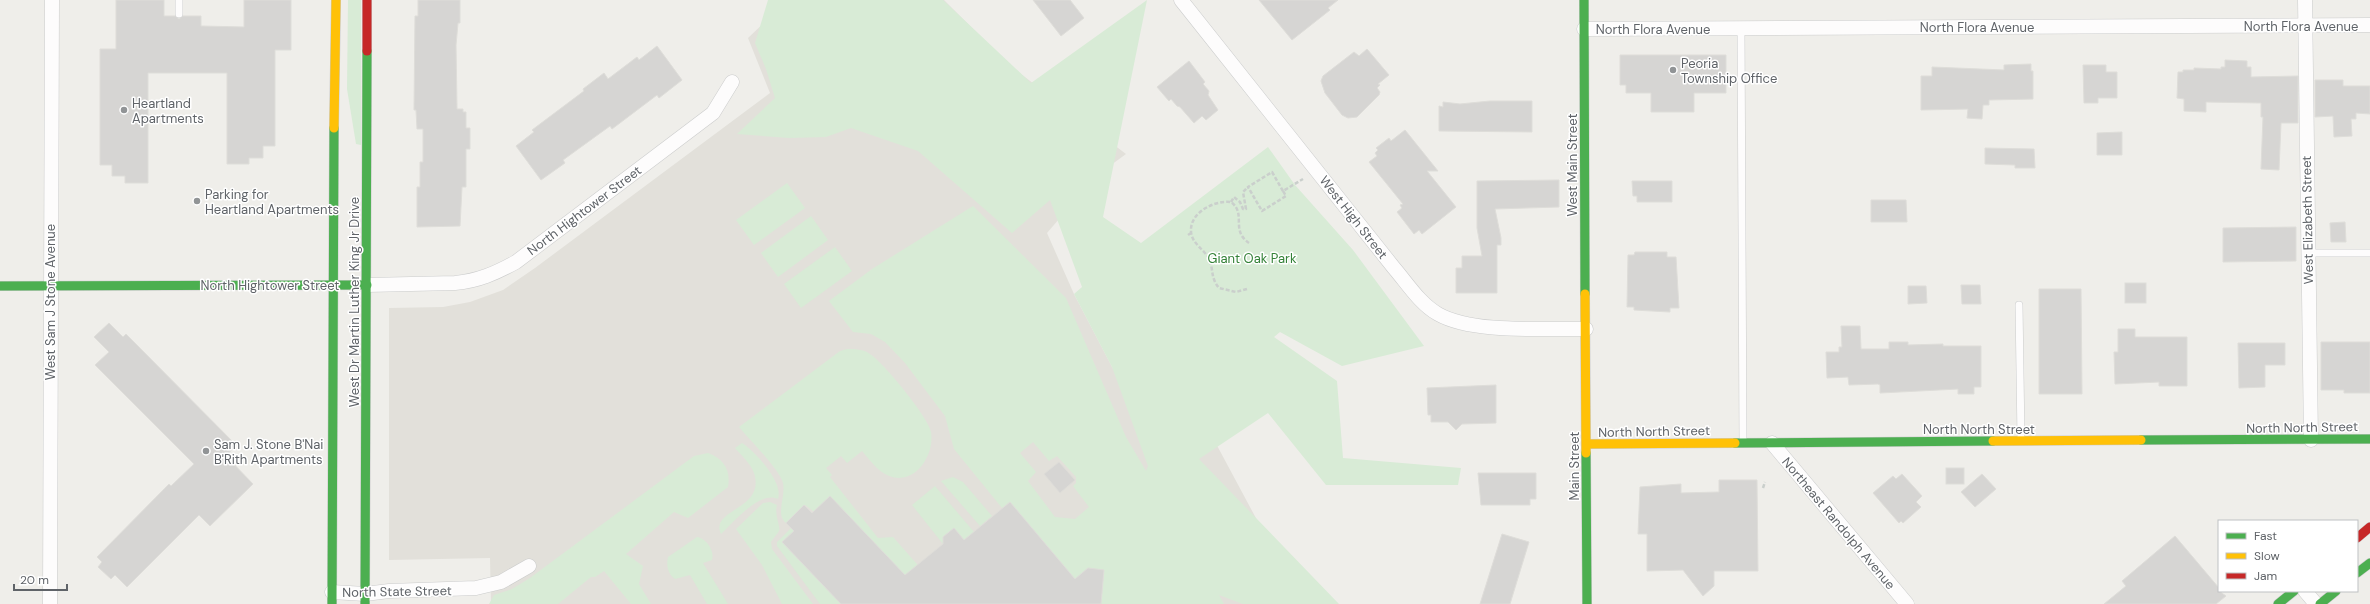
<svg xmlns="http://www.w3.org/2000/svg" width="2370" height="604" viewBox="0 0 2370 604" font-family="'DM Sans',sans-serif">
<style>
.education{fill:#e2e0da}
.green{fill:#d8ebd6;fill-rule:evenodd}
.building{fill:#d6d5d3;stroke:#deddd9}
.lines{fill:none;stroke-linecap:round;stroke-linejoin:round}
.lane-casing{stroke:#cbcccc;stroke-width:8}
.street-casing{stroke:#cbcccc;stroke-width:15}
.fast-casing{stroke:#cacacb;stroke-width:10}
.slow-casing{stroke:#cacacb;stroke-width:10}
.jam-casing{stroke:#cacacb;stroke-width:10}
.path{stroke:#cacfcc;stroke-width:2.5;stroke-dasharray:4 2;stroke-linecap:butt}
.lane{stroke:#fdfcfc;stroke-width:7}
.street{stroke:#fdfcfc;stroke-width:14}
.fast{stroke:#4caf50;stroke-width:9}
.slow{stroke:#ffc107;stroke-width:9}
.jam{stroke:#c62828;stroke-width:9}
.poi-dot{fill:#919496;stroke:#fff;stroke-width:1.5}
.labels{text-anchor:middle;stroke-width:3;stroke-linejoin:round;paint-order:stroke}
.street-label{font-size:13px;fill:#5f6368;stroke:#fff}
.poi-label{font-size:13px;fill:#5f6368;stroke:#fff;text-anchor:start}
.park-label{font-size:13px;fill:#348238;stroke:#fff}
</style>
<rect width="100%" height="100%" fill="#efeeea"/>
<path class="education" d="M788,0H944L1009,65L1126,154L1096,176L1047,233L1074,294L1145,430L1191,397L1302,604H491L490,558L389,560V308L443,307L470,302L503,290L535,268L770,93L748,38Z"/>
<g class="green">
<path d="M348,0H361V145L356,144L347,89Z"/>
<path d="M768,0H943L1031,83L1147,0L1103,217L1141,243L1268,147L1295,185L1353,250L1424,346L1342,366L1280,332L1274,337L1337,381L1343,458L1461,468L1458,485H1326L1268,413L1199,459L1339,604H1243L1219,595L1224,604H1101L1104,570L1088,568L1074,580L1010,502L1002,508L954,449L945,416L905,363L885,342L871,334L853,332L829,301L872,269L973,206L1066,298L1126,437L1146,471L1148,466L1112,367L1074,294L1082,287L1050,200L1012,233L918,151L851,128L826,137L789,138L737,134L775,98L766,69L755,43ZM1033,442L1049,461L1057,456L1076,477V483L1073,486L1089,507L1075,519L1055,517L1028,481L1036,472L1020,453Z"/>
<path d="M787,183L805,208L754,245L736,220Z"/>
<path d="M811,216L828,240L778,277L761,253Z"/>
<path d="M835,247L852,271L801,308L784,284Z"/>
<path d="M847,349C855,349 863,349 870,354C883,362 929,418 931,432C935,455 915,486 889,476C877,471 870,460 862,451L847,463L841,456L826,468L832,475L830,477L878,538L893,537L924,572L912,583L805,505L786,523C775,514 786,497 783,483C780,470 748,438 739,427L840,351Z"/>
<path d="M742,443C755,451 784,483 778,499C760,490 734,522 721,534C709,509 766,510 754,473C751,464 741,455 735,448Z"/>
<path d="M708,453C724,459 731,470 728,487L688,518L674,512L626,554L643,566L639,584L651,604H631L604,571L595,577H591L558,604H489L494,595L512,589L530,578L694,456Z"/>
<path d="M953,477L963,482L992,516L980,526L941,481Z"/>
<path d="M935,486L974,532L964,540L954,528L943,537V544L912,505Z"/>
<path d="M770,502L777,505C774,514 781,527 779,531C777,535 773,538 771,542L772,549L813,604H782L762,565L736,529L763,503Z"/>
<path d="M791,528L794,531L782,542L841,604H820L777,546V542Z"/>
<path d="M697,537C706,538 715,551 712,560L703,563L728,604H707L690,575L675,579C668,574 666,566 668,557Z"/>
</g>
<g class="building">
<path d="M116,0H164V16H175L179,19L183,16H201V26L244,27V0H291V50H275V146H263V158H249V164H227V73H148V183H125V176H112V165H100V49H116Z"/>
<path d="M418,0H460V23H458L456,45L457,109H463V112H466V128H470V149H466V187H462L460,226L417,227V187H420V162H423V129H417L416,110H414L415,16H418Z"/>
<path d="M1033,0H1070L1084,18L1061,36Z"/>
<path d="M1259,0H1338L1328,8L1330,10L1292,40Z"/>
<path d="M657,46L682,80L659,98L657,95L612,129L610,126L563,160L565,163L541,180L516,146L534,132L532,130L584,91L583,89L604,73L608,79L637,57L639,60Z"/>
<path d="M1367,49L1389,75L1378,84L1380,85L1377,88L1380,92L1379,95L1357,117L1348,118L1342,115L1325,93L1321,81L1323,76L1354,52L1359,56Z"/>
<path d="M1620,55H1726V93H1694V112H1651V93H1626V85H1620Z"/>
<path d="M2225,60L2247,61V67H2251V77L2298,76V123H2281L2279,170L2261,169L2263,117H2261V103L2206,102V112L2184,111V99L2177,98L2178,72H2183V70H2194V68L2221,69V67H2225Z"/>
<path d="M1189,61L1205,82L1203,84L1209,91L1208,95L1218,110L1206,120L1202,116L1194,123L1180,107L1177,106L1171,99L1169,101L1157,87Z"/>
<path d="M2031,64V71H2033V99L1989,100V105H1983L1982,119L1967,118L1968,109L1921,110V76H1932V67L2004,70V65Z"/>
<path d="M2083,65H2106V72H2117V98H2098V103H2084Z"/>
<path d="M2315,80H2343V86H2370V114L2356,113V119H2351L2352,136L2334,137L2333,116L2315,117Z"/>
<path d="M1490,101H1532V132L1439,131V106L1443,107V102L1460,104Z"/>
<path d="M1405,130L1438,171H1427L1456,207L1422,234L1419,230L1414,234L1397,212L1402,208L1400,205L1403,204L1369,162L1377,156L1375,153L1378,150L1376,148L1389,138L1391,141Z"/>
<path d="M2122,132V155H2097V133Z"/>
<path d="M1985,148L2034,149L2035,168H2015V165L1985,164Z"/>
<path d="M1559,180V207L1495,209L1501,238V245H1497V293H1456V268H1462V256H1482L1477,228V181Z"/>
<path d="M1632,181H1672V202H1637V196H1633Z"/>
<path d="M1871,200H1906L1907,222H1871Z"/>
<path d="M2345,222L2346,242H2331L2330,223Z"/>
<path d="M2296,227V261L2223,262V228Z"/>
<path d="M1635,252H1667V257H1676L1679,308H1670V312L1634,310V307H1627L1628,255H1634Z"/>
<rect x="2125" y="283" width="21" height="20"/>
<path d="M1961,285H1980L1981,304H1962Z"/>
<path d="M1908,286H1926L1927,303L1908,304Z"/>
<path d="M2039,289H2081L2082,394H2039Z"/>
<path d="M109,323L123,337L126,334L236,445L226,456L253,484L210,526L199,515L127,587L115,575L111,579L98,567L102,562L97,557L169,484L171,486L194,464L95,365L109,352L94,337Z"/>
<path d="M1841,326H1860L1861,349H1889V342H1908V345L1943,344V346H1981V387H1974V394H1958V389L1880,393V385L1878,384L1849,385L1848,377L1827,378L1826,352H1839V347H1842Z"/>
<path d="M2118,329H2135V337H2187V386H2159V382L2115,384L2114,352H2118Z"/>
<path d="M2321,342H2370V393H2344V390H2321Z"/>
<path d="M2238,343H2285V365H2265V387L2239,388Z"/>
<path d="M1496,385V423L1462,424L1456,430L1448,422H1431V415H1428L1427,388Z"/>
<path d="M1059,462L1075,480L1060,493L1044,474Z"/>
<rect x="1946" y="468" width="18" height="16"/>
<path d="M1478,473H1536V499H1530V505H1481Z"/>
<path d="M1902,474L1922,496L1916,502L1921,507L1903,523L1901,521L1899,523L1873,493L1893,476L1896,479Z"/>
<path d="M1982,474L1996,489L1975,507L1961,492Z"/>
<path d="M1719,480H1757L1758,571H1714V586L1703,596L1683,570L1647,571V534H1638L1640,487L1681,484V493L1719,492Z"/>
<path d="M830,496L905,575L943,544V537L954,528L964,540L1010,502L1075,579L1088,568L1104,570L1101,604H841L782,542L794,531L786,523L804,505L812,513Z"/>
<path d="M1502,534L1529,542L1510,604H1480Z"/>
<path d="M2175,536L2219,588V591L2226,596L2216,604H2104L2126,586L2122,581Z"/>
</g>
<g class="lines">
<g class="lane-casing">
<g id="lane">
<path d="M179,0V14"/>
<path d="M1741,29L1743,443"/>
<path d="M2308,253H2370"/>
<path d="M2019,305L2021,439"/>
</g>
</g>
<g class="street-casing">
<g id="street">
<path d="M1181,0L1394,268C1407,283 1420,304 1438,314C1473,334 1545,328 1586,329"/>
<path d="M2305,0L2311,440"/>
<path d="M1584,29L2370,25"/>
<path d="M367,285L455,283C478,281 496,273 516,262L713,113L732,82"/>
<path d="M1772,443L1907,604"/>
<path d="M2305,591L2316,604"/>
<path d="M332,592L365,594L389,591L476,588L501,582L529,566"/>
<path d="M50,604L52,0"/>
</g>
</g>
<g class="fast-casing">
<g id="fast">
<path d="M1584,0L1585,294"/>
<path d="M0,286L367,285"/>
<path d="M2141,440L2370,439"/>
<path d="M1735,443L1993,441"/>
<path d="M1586,453L1587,604"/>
<path d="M2357,573L2370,563"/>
<path d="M332,604L334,128"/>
<path d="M365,604L367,51"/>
<path d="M2278,604L2294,591"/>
<path d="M2320,604L2336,591"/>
</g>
</g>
<g class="slow-casing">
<g id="slow">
<path d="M334,128L336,0"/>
<path d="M1585,294L1586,453"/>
<path d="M1993,441L2141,440"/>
<path d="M1587,444L1735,443"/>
</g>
</g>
<g class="jam-casing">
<g id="jam">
<path d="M367,51V0"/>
<path d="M2357,538L2370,527"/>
</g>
</g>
<g class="path">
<path d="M1283,191L1272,172L1248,187L1262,211L1286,196L1283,191L1303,179"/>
<path d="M1231,202L1234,197L1240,202L1243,209H1246L1243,192L1248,187"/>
<path d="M1188,235L1191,233"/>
<path d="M1247,289L1236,292L1219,288C1210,277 1214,270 1209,259C1205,250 1191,243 1191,231C1190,212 1215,200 1231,202C1247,214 1230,230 1249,243"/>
<path d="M1763,488L1765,482"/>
</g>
<use href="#lane" class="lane"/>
<use href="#street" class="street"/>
<use href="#fast" class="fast"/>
<use href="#slow" class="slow"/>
<use href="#jam" class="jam"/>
</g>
<g class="poi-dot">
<circle cx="1673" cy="70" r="4"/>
<circle cx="124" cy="110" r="4"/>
<circle cx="197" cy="201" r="4"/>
<circle cx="206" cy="451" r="4"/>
</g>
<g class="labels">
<g class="street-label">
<text x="2301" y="31">North Flora Avenue</text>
<text x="1977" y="32">North Flora Avenue</text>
<text x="1653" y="34">North Flora Avenue</text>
<text transform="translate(1572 165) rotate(-90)" y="5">West Main Street</text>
<text transform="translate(584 210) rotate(-37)" y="5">North Hightower Street</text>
<text transform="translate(1354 217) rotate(52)" y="5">West High Street</text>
<text transform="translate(2307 220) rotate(-91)" y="5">West Elizabeth Street</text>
<text x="270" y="290">North Hightower Street</text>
<text transform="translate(50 302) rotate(-90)" y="5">West Sam J Stone Avenue</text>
<text transform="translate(354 302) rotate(-90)" y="5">West Dr Martin Luther King Jr Drive</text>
<text transform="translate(2302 427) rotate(-1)" y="5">North North Street</text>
<text x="1979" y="434">North North Street</text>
<text transform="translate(1654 431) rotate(-1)" y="5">North North Street</text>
<text transform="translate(1574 466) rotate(-90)" y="5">Main Street</text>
<text transform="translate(1839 523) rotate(50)" y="5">Northeast Randolph Avenue</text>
<text transform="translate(397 591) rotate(-1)" y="5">North State Street</text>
</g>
<g class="poi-label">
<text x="1681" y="68">Peoria<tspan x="1681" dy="15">Township Office</tspan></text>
<text x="132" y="108">Heartland<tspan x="132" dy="15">Apartments</tspan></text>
<text x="205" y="199">Parking for<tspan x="205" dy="15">Heartland Apartments</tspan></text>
<text x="214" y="449">Sam J. Stone B'Nai<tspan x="214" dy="15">B'Rith Apartments</tspan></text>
</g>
<g class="park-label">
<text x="1252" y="263">Giant Oak Park</text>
</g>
</g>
<rect x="2218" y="520" width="140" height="72" fill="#ffffff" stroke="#bfc1c3"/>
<rect x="2226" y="533" width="20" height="6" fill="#4caf50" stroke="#bfc1c3"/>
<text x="2254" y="540" font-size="12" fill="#5f6368">Fast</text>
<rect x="2226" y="553" width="20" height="6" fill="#ffc107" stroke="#bfc1c3"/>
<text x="2254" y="560" font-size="12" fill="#5f6368">Slow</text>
<rect x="2226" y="573" width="20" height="6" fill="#c62828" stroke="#bfc1c3"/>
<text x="2254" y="580" font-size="12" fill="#5f6368">Jam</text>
<path d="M14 584v6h53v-6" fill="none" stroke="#5f6368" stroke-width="2"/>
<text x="20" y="584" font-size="12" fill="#5f6368" stroke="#ffffff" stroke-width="3" paint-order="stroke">20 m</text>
</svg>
